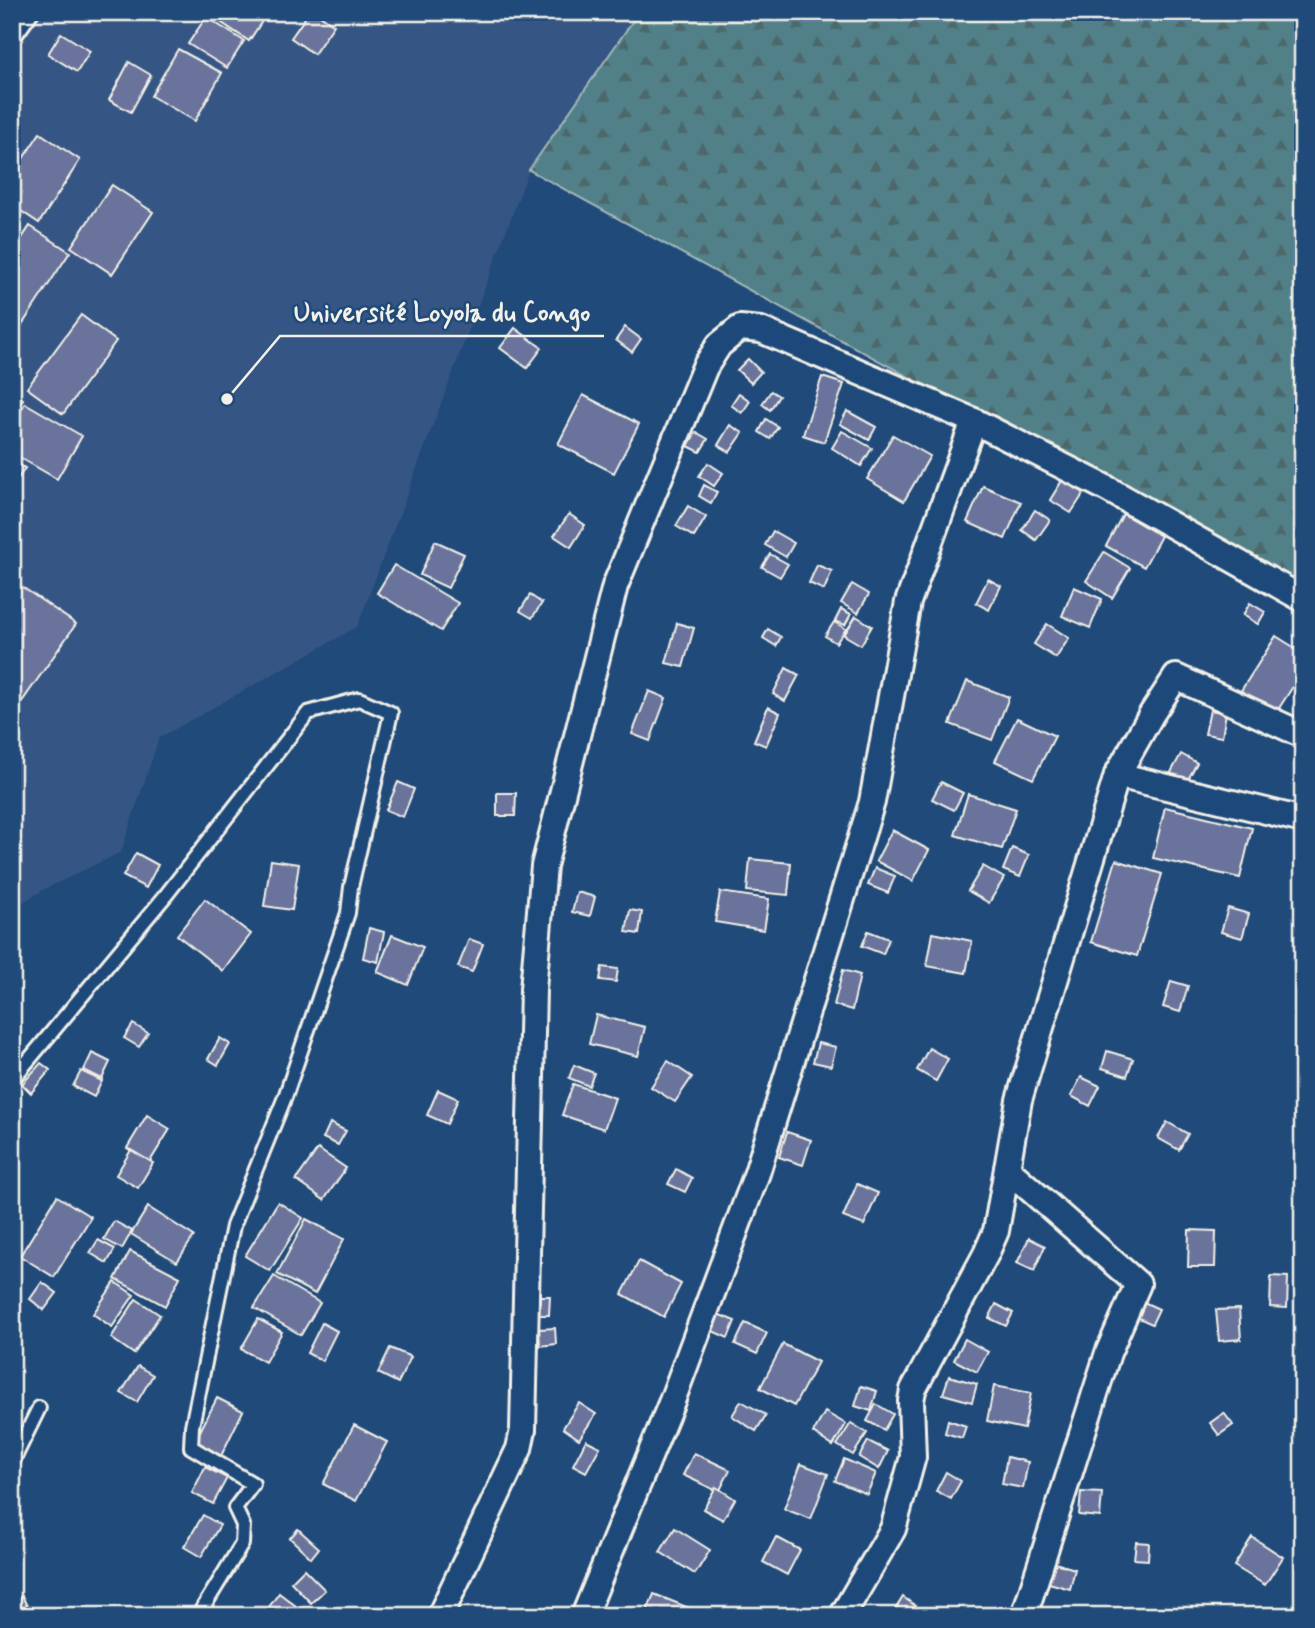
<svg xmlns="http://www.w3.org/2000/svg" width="1315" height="1628" viewBox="0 0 1315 1628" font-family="Mynerve,sans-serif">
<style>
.built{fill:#365684}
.forest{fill:url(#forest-firs);stroke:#a2b8b8;stroke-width:2}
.building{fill:#6a739b;stroke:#f4f1e8;stroke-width:2}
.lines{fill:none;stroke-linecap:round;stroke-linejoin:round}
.lane-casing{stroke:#f4f1e8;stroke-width:18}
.street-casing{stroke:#f4f1e8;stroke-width:30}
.lane{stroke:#1f4a7a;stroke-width:12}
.street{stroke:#1f4a7a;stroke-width:24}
.leader{fill:none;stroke:#f4f1e8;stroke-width:2.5}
.callout-dot{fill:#f4f1e8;stroke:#1f4a7a;stroke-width:2.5}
.callout-label{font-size:26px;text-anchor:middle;font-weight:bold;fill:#f4f1e8;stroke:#1f4a7a;stroke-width:5;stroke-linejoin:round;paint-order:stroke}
</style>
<defs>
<pattern id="forest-firs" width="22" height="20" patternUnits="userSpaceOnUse" patternTransform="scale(1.75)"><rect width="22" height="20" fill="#518089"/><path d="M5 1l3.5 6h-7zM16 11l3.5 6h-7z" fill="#4d676b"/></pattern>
</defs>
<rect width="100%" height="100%" fill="#1f4a7a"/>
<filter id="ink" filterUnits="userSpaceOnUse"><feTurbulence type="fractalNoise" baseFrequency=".0143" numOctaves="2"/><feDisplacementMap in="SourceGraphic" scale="14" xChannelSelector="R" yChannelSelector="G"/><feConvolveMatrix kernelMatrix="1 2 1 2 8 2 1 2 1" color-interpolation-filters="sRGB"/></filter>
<g filter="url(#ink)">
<path class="built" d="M12,12H639L529,170L357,627L159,738L121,852L43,890L12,909Z"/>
<path class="forest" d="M639,12H1303V592L529,170Z"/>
<g class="building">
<path d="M221,12H268L249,41L216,19Z"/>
<path d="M309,12H316L334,25L314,54L291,38Z"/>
<path d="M206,17L244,41L227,68L188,44Z"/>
<path d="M61,33L90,51L77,72L48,54Z"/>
<path d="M178,49L222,73L195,121L151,96Z"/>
<path d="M129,62L151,75L131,112L109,100Z"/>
<path d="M40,133L80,160L39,223L12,205V175Z"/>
<path d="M112,185L153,212L112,274L71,247Z"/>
<path d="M30,226L70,252L12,340V253Z"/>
<path d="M81,315L116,341L63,414L27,388Z"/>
<path d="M625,327L641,339L632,352L616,340Z"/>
<path d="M515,328L542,348L527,368L500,348Z"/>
<path d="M748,359L761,372L751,383L737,370Z"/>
<path d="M822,377L844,384L824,442L803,435Z"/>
<path d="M771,391L779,396L770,410L762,404Z"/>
<path d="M12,392L23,399L12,417Z"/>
<path d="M739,393L750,401L742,413L731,405Z"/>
<path d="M583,395L639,424L614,473L558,444Z"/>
<path d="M25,403L82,436L57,479L12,453V426Z"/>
<path d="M847,411L876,427L869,440L840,424Z"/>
<path d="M766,419L778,427L770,439L759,432Z"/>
<path d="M730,425L743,433L730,452L718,445Z"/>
<path d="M842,431L872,448L861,466L832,448Z"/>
<path d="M696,432L708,439L700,452L688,446Z"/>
<path d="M893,435L930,456L904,501L867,479Z"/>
<path d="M12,461L25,468L12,488Z"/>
<path d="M708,463L723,473L714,486L699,476Z"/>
<path d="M1063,479L1084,493L1071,513L1050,500Z"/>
<path d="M704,485L717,492L711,503L699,496Z"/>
<path d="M983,486L1021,502L1005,539L967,522Z"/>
<path d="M688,506L706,517L694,537L676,526Z"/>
<path d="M1035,510L1050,520L1036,540L1022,530Z"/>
<path d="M569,514L585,525L571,547L554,536Z"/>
<path d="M1123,514L1161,536L1144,567L1106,546Z"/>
<path d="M773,531L794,543L786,557L765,545Z"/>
<path d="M435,541L464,554L448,588L420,575Z"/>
<path d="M1104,552L1130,568L1112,598L1086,581Z"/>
<path d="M770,554L788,564L780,577L762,567Z"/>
<path d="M394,565L458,603L441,631L377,593Z"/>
<path d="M817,565L832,571L824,590L809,583Z"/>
<path d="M988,579L1001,586L989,610L976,603Z"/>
<path d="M12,580L76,624L12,716Z"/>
<path d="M852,584L869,594L858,613L841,603Z"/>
<path d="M1074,587L1102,599L1090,628L1062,616Z"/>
<path d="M530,595L542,603L532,618L520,611Z"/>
<path d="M1250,603L1265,612L1258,624L1243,615Z"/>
<path d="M841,609L851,614L845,625L835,621Z"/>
<path d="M856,616L872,626L861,645L844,635Z"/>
<path d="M834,622L846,629L836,643L825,636Z"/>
<path d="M677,623L694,628L683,667L666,663Z"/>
<path d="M1047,624L1069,638L1056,658L1034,644Z"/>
<path d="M768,629L781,637L776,646L763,638Z"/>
<path d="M1276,636L1303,653V671L1272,719L1237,697Z"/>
<path d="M786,668L799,675L785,701L773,694Z"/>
<path d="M967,681L1009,697L992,740L950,724Z"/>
<path d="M649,691L666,698L650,741L632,734Z"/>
<path d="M768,707L780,713L766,746L754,741Z"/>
<path d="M1210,710L1226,713L1222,737L1205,734Z"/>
<path d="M1017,718L1055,736L1033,779L995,761Z"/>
<path d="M1181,754L1197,763L1185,785L1169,776Z"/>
<path d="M398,782L414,789L403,817L386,810Z"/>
<path d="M941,782L963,793L954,810L932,799Z"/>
<path d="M497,793H516L515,816H497Z"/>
<path d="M968,794L1016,809L1002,849L955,835Z"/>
<path d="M1165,807L1252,828L1240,878L1153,858Z"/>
<path d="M892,830L929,850L913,881L876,861Z"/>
<path d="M1012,848L1029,855L1020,877L1003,870Z"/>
<path d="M136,853L158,865L146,888L123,876Z"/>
<path d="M750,859L791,863L788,895L747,891Z"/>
<path d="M271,860L299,864L292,910L264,906Z"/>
<path d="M1116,860L1162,874L1137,956L1091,942Z"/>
<path d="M983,866L1004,878L989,903L968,891Z"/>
<path d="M875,868L895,876L888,893L868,885Z"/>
<path d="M577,892L595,897L590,916L572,912Z"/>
<path d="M720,892L769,899L764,930L715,922Z"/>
<path d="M205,899L251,934L223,971L177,935Z"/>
<path d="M1228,908L1249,914L1242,938L1221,932Z"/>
<path d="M630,910L642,912L639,934L626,932Z"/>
<path d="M369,928L384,932L378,962L363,958Z"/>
<path d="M868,931L889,939L883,954L862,946Z"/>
<path d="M933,933L972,941L966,973L927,966Z"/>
<path d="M392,935L423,947L408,985L377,972Z"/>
<path d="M469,939L483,944L472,972L458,967Z"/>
<path d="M602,967L618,969L616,982L600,980Z"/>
<path d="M843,970L860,975L852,1010L834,1005Z"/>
<path d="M1171,981L1188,986L1180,1012L1163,1007Z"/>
<path d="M596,1015L645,1027L638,1056L589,1044Z"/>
<path d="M133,1024L148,1033L139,1047L124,1038Z"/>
<path d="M220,1038L230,1044L218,1065L208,1059Z"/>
<path d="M818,1043L836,1047L831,1066L813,1062Z"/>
<path d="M929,1048L948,1059L936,1081L917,1070Z"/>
<path d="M1107,1051L1133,1059L1127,1076L1102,1068Z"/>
<path d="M92,1053L110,1062L102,1079L84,1070Z"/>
<path d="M668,1061L692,1077L675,1102L651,1087Z"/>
<path d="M41,1063L50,1070L31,1093L22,1084Z"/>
<path d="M574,1065L594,1073L589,1086L569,1078Z"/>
<path d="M81,1071L102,1081L94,1097L73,1086Z"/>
<path d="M1081,1077L1100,1086L1090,1106L1071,1096Z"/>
<path d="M573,1084L615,1098L604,1129L562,1115Z"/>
<path d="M438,1090L458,1099L447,1124L427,1115Z"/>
<path d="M147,1115L170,1129L149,1163L127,1148Z"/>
<path d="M1167,1122L1188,1134L1179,1150L1158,1138Z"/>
<path d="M330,1123L346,1131L338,1145L323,1138Z"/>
<path d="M787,1132L811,1140L803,1165L779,1157Z"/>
<path d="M318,1149L346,1168L324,1200L296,1180Z"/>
<path d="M131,1150L153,1163L138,1188L116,1175Z"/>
<path d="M676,1169L692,1178L685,1192L668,1184Z"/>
<path d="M857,1184L878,1193L864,1225L843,1217Z"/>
<path d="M57,1196L91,1217L54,1277L20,1256Z"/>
<path d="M278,1202L303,1218L270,1271L245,1256Z"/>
<path d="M148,1207L194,1236L177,1262L131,1234Z"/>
<path d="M306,1219L344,1239L315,1294L277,1274Z"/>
<path d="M114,1221L132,1231L122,1249L104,1239Z"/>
<path d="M1189,1230L1216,1231L1215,1267H1188Z"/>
<path d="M1029,1238L1045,1246L1034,1271L1017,1263Z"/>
<path d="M98,1240L115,1249L107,1263L90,1253Z"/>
<path d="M130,1251L180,1277L165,1306L115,1279Z"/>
<path d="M639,1261L681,1284L664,1317L622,1294Z"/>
<path d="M274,1276L320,1303L301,1335L254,1308Z"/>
<path d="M1271,1276L1288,1277L1287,1308L1270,1307Z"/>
<path d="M42,1282L57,1293L44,1310L30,1299Z"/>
<path d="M115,1282L134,1295L112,1327L93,1314Z"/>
<path d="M536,1296H550L549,1315H536Z"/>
<path d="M136,1299L160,1315L134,1354L111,1338Z"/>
<path d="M1137,1299L1159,1309L1152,1324L1130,1314Z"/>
<path d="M996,1304L1013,1313L1006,1326L989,1318Z"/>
<path d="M1239,1309L1241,1339L1219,1341L1216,1310Z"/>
<path d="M715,1313L735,1321L728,1338L708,1329Z"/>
<path d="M258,1319L282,1332L265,1362L241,1349Z"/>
<path d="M322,1323L337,1331L322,1361L307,1353Z"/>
<path d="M745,1323L767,1333L757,1354L735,1344Z"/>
<path d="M555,1328L556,1344L540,1346L539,1329Z"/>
<path d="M965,1339L988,1352L977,1372L954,1360Z"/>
<path d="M783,1344L818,1362L794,1406L760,1388Z"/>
<path d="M390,1348L411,1357L398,1383L378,1373Z"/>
<path d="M138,1366L153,1375L137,1402L121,1393Z"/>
<path d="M949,1376L977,1384L972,1402L943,1394Z"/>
<path d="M861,1386L877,1391L871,1411L855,1406Z"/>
<path d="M994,1386L1031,1393L1024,1429L987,1421Z"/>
<path d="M217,1398L243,1411L221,1456L194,1443Z"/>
<path d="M741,1401L766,1415L756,1431L732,1416Z"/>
<path d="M579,1403L596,1414L579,1439L563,1428Z"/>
<path d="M876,1404L893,1414L884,1430L867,1421Z"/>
<path d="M825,1412L846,1424L833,1446L813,1433Z"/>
<path d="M1224,1413L1233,1425L1219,1435L1210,1423Z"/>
<path d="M948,1420L966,1426L962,1438L945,1433Z"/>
<path d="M851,1423L867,1433L853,1455L837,1445Z"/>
<path d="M354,1425L387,1442L356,1501L323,1484Z"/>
<path d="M586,1440L600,1447L586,1472L573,1465Z"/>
<path d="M868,1441L888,1451L879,1469L859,1457Z"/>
<path d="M694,1453L730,1470L719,1492L683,1475Z"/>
<path d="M1007,1457L1028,1462L1023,1488L1002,1484Z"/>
<path d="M844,1459L876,1473L867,1494L835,1481Z"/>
<path d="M801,1464L828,1474L811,1519L784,1509Z"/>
<path d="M205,1467L227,1478L213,1504L192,1493Z"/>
<path d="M946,1472L961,1481L951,1499L936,1491Z"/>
<path d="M716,1487L735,1499L723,1520L703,1509Z"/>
<path d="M1081,1492L1102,1493L1100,1517L1079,1515Z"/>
<path d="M203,1515L220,1525L201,1557L184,1547Z"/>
<path d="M675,1528L710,1550L695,1574L660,1552Z"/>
<path d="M298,1529L319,1548L311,1558L290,1538Z"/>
<path d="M776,1537L800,1550L787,1575L763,1562Z"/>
<path d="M1252,1537L1283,1557L1265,1585L1234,1566Z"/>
<path d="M1136,1542L1149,1543L1148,1560L1134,1559Z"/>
<path d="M1048,1561L1075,1569L1070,1589L1042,1581Z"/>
<path d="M304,1569L325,1590L311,1603L291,1582Z"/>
<path d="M279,1593L309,1616H281L269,1607Z"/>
<path d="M654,1594L699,1612L697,1616H658L647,1611Z"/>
<path d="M22,1596L32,1616H12V1601Z"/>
<path d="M903,1597L920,1609L916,1616H898L893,1613Z"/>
</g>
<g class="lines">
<g class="lane-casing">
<g id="lane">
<path d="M12,40L32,12"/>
<path d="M12,1080L166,895L308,713L359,699L391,713L351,887L348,913L285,1097L233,1226L192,1426L191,1447L253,1484L235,1508L243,1525L242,1544L198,1616"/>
<path d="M12,1463L39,1408"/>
</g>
</g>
<g class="street-casing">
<g id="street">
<path d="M1117,775L1303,820"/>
<path d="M1007,1169L1138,1284L1108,1353L1024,1616"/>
<path d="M440,1616L519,1449L523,1430L533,989L544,866L615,586L705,367L719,345L740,328L761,330L974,421L1106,488L1303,599"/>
<path d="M584,1616L672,1401L757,1173L872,802L908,602L974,421"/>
<path d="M842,1616L893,1529L913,1457L911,1401L913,1390L986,1254L996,1231L1019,1100L1117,775L1151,715L1176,677L1303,735"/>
</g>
</g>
<use href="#lane" class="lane"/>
<use href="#street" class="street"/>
</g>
</g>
<path class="leader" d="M227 399L280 336H604"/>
<circle class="callout-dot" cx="227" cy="399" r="7"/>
<g class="callout-label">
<text x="442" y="321">Université Loyola du Congo</text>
</g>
<rect width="1315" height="1628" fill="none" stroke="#1f4a7a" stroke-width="42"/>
<rect x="21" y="21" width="1273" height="1586" fill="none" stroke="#f4f1e8" stroke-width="2.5" filter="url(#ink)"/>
</svg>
